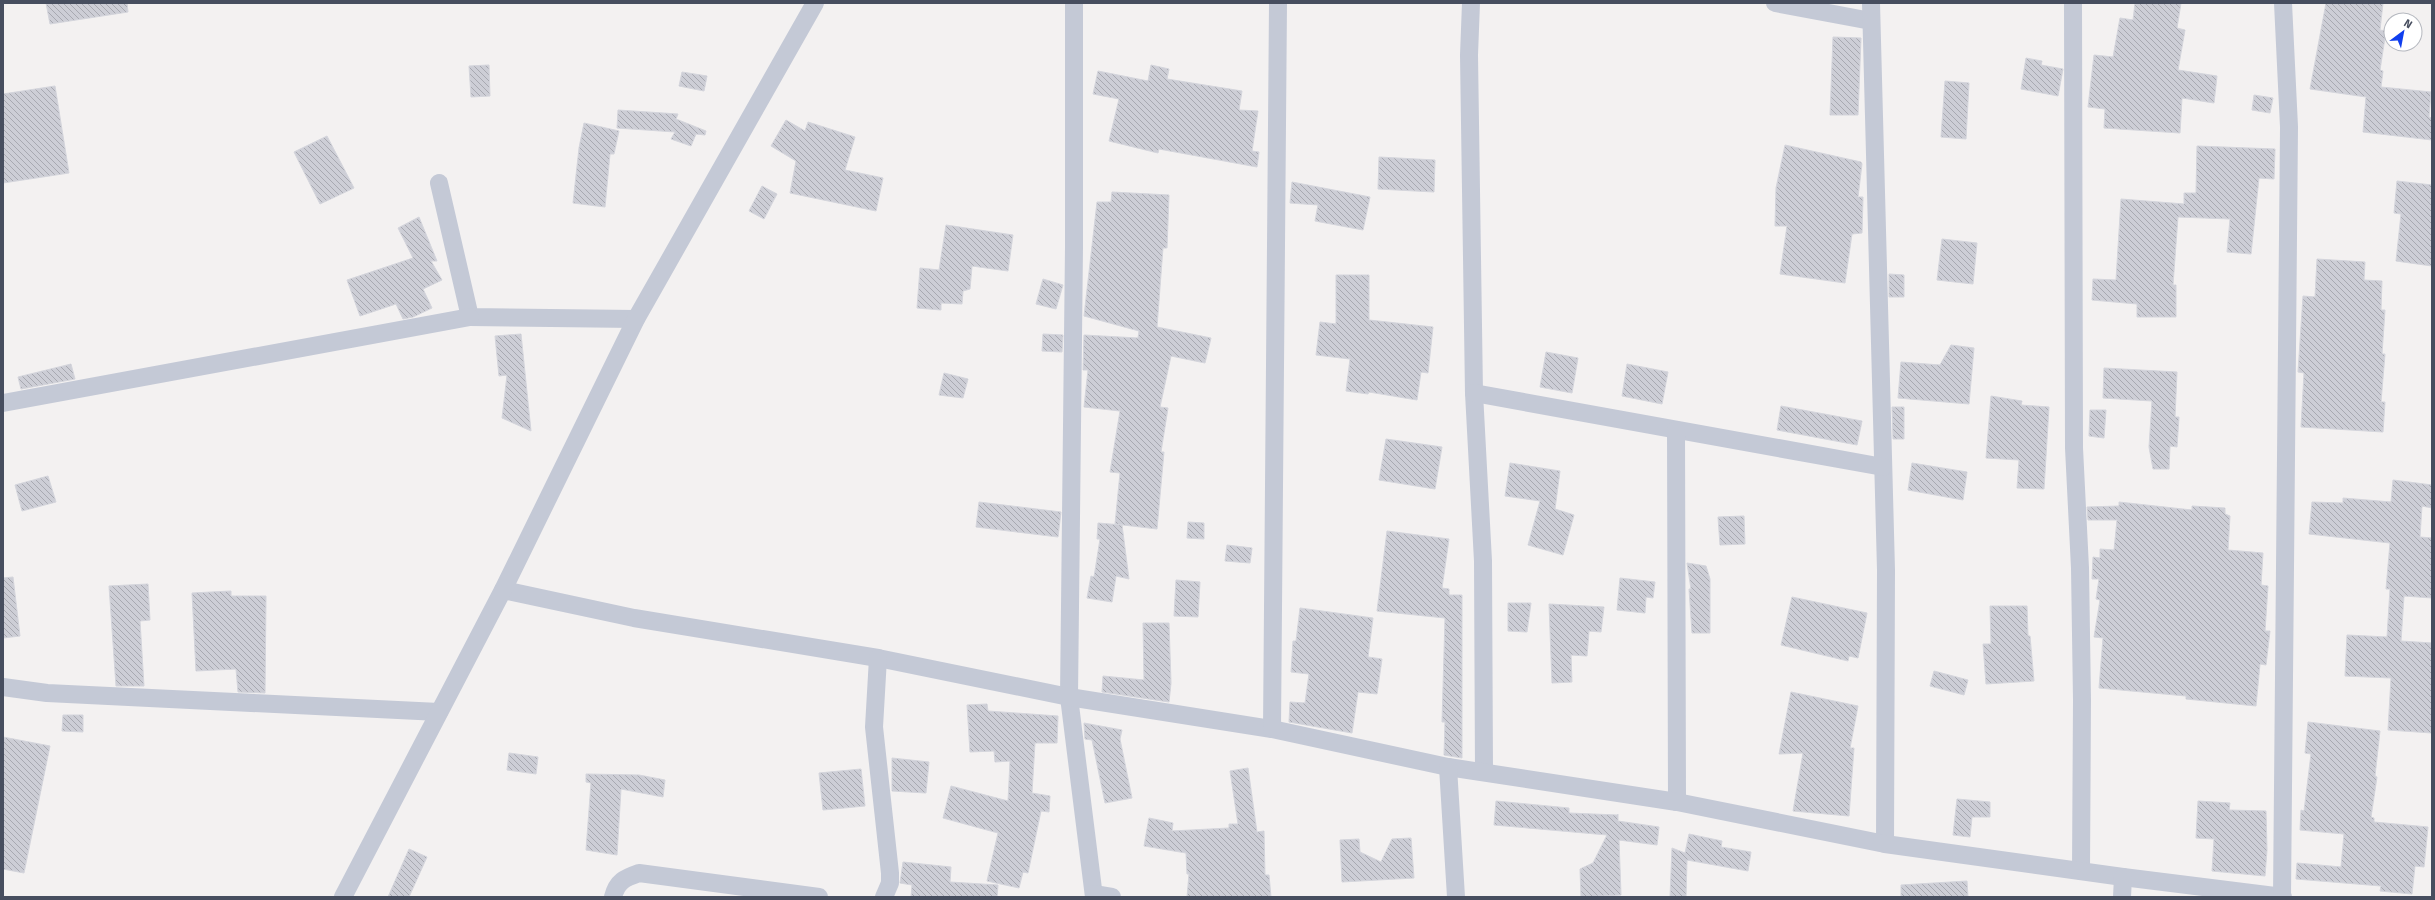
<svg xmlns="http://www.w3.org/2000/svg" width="2435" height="900" viewBox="0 0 2435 900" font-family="'Fira Sans',sans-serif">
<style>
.building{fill:url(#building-back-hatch);stroke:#d4d5dc}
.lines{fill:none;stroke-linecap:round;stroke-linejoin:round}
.street{stroke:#c4c9d6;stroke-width:18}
</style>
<defs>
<pattern id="building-back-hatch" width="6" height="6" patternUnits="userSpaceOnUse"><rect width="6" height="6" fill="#cdced6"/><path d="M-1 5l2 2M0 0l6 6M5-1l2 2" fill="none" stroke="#a8a9b1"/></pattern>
</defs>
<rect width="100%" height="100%" fill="#f3f1f1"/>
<g class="building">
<path d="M46,3H127L128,12L50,24Z"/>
<path d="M2135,3H2181L2177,28L2185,30L2178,70L2217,76L2214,103L2182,98L2180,133L2104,128L2105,109L2088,107L2094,55L2113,57L2120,18L2133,20Z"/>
<path d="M2326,3H2383L2380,30L2386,31L2380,70L2383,71L2381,87L2431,92L2429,117L2432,118V140L2363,132L2366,97L2310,89Z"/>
<path d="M1833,37L1861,38L1858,115H1830Z"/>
<path d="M2026,58L2042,61L2041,65L2063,69L2058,96L2021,89Z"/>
<path d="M489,65L490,96L471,97L469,66Z"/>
<path d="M1151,65L1169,69L1167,79L1242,91L1239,110L1258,111L1252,151L1259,152L1257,167L1159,149L1158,153L1109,141L1119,99L1093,94L1098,71L1148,81Z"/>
<path d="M682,72L707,76L704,91L679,86Z"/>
<path d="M1945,81L1969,83L1966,139L1941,137Z"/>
<path d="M55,86L69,173L3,183V94Z"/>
<path d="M2254,95L2273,98L2270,113L2252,110Z"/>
<path d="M618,110L678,114L676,119L706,131L705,135L696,134L691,146L671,139L675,132L617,128Z"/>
<path d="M786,120L805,131L808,122L855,137L845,170L883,178L876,211L790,193L796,161L771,146Z"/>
<path d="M584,123L619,131L614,154H610L605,207L573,203L579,148Z"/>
<path d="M327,136L354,188L320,204L294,152Z"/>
<path d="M1785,145L1861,162L1862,164L1858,197H1863L1862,233L1852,234L1845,283L1780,274L1787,226H1775L1776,188Z"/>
<path d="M2197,146L2275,149L2274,179L2259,178L2251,254L2227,252L2230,219L2178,217L2173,285H2176V317H2137V304L2092,300L2093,279L2116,280L2121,199L2184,204V193H2196Z"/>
<path d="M1379,157L1435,160L1434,192L1378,189Z"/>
<path d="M2397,181L2432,185V266L2396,261L2401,214L2394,213Z"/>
<path d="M1292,182L1370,197L1363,230L1315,221L1318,205L1290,203Z"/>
<path d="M762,186L777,194L764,219L749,211Z"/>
<path d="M1112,192L1169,195L1167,248H1163L1157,327L1211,338L1205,363L1171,356L1160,407L1168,408L1161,452H1164L1157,529L1115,524L1120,473L1110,472L1120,411L1084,407L1088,370H1083L1084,335L1138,338L1139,331L1084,316L1097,202H1111Z"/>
<path d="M419,217L437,261H431L442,280L423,289L432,308L413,317L403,319L396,304L360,316L347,280L413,258L398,228Z"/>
<path d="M946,225L1013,235L1008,271L972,266L970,289L963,291L962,304L941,303V310L917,308L920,268L939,270Z"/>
<path d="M1942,239L1977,243L1973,284L1937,280Z"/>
<path d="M2317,259L2365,262L2364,280L2382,281L2381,310H2385L2382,354H2385L2381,402H2385L2383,432L2301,427L2304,373L2298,372L2303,296L2315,297Z"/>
<path d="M1889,274L1904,275V297H1889Z"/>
<path d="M1336,275H1369V320L1433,327L1428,373L1421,372L1417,400L1369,392L1368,394L1346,391L1350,359L1316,355L1320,322L1336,324Z"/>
<path d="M1043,279L1063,285L1056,309L1036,304Z"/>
<path d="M521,334L531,431L502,418L507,375L499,376L495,336Z"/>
<path d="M1043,334L1063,335L1062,352L1042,351Z"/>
<path d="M1951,345L1974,348L1969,404L1898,398L1901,362L1940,365Z"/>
<path d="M1546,352L1578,358L1572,393L1540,387Z"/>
<path d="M71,364L75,379L21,389L18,377Z"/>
<path d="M1627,364L1668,372L1662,404L1622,396Z"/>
<path d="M2104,368L2177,372L2175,417H2179L2177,447L2170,446L2169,469H2153L2149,447L2152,401L2103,398Z"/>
<path d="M944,373L968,379L963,398L939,395Z"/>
<path d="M1991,396L2022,401L2021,405L2049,407L2044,489L2017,488L2019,460L1986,458Z"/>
<path d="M1781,406L1862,421L1857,445L1777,430Z"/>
<path d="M1892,407H1904V439H1893Z"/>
<path d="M2090,410H2106L2104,438L2089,436Z"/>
<path d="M1386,439L1442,447L1435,489L1379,480Z"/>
<path d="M1510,463L1560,471L1555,509L1574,515L1563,555L1528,545L1540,501L1505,496Z"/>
<path d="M1912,463L1967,472L1963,500L1908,490Z"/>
<path d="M48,476L56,502L22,511L15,485Z"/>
<path d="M2393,480L2432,485V508L2422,506L2420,537L2432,538V598L2404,596L2401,641L2432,643V733L2388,730L2391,678L2345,676L2347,635L2387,637L2390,589H2386L2390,543L2309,534L2312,502L2343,503V498L2391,502Z"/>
<path d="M979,502L1061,512L1058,537L976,527Z"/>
<path d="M2119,502L2192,510V506L2225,508V514L2230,516L2228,550L2263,553L2261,585L2268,586L2265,631H2270L2266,665L2260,664L2256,706L2186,699V696L2099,688L2103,638L2094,637L2100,600L2096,599L2099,579H2092L2093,557L2100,558V549L2114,550L2117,520H2088L2087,507L2119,506Z"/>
<path d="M1744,516L1745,544L1720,545L1718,517Z"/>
<path d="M1188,522L1204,523V539L1187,538Z"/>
<path d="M1098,523L1122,525L1129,579L1116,576L1112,602L1087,598L1091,576L1094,577L1100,539H1097Z"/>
<path d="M1387,531L1449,539L1442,588L1449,589V595H1462V758L1444,755L1445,722H1442L1445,618L1377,611Z"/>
<path d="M1227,545L1252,548L1250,563L1225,561Z"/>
<path d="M1687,563L1706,566L1710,579V633H1692L1689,589H1691Z"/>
<path d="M13,577L20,636L3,638V578Z"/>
<path d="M1620,578L1655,582L1653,598L1646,597L1645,613L1617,610Z"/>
<path d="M1176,580L1200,582L1198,617L1174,616Z"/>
<path d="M148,584L150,620L140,621L144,686H116L109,586Z"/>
<path d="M231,591V596H266L265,693L238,692L236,669L196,671L192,593Z"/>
<path d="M1792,597L1867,613L1858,658L1849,656L1848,661L1781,645Z"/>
<path d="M1508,603H1531L1527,632L1508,631Z"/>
<path d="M1549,604L1604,607L1601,632L1589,631L1587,656L1571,655L1572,682L1552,683Z"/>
<path d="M1990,606H2027L2028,636H2030L2034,681L1986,684L1983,644H1991Z"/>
<path d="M1300,608L1373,618L1368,657L1382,659L1377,694L1358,692L1352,733L1289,722L1290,702L1305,703L1309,674L1291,672L1293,641H1296Z"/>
<path d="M1143,623H1169L1171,683L1169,702L1102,692L1103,676L1144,680Z"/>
<path d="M1934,671L1968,680L1964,695L1930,686Z"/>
<path d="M1791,692L1858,706L1850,748H1854L1849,816L1793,811L1803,753L1779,754Z"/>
<path d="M987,704L988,711L1058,716L1057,743H1035L1032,793L1050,796L1049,812L1041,811L1028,873L1023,872L1019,888L987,881L998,833L943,818L951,786L1008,801L1010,761L995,762L994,751L970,752L967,705Z"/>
<path d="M63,715H83V732L62,731Z"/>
<path d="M2308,722L2380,731L2375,776L2377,777L2371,817L2374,818V822L2428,827L2424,867L2415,866L2412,894L2380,891L2381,886L2296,879L2297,863L2341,867L2344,834L2300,830L2301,810L2304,811L2311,754L2305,753Z"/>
<path d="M1084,723L1122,730L1120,739L1132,798L1105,803L1092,740L1085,739Z"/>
<path d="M3,737L50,746L24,873L3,869Z"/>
<path d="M509,753L538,757L536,774L507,770Z"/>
<path d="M892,758L929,762L926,793L892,791Z"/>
<path d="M1248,768L1257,832L1264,831L1265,875H1269L1271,897H1187L1189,874H1187L1186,853L1144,846L1149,818L1173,823L1172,831L1229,828V824H1238L1230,771Z"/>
<path d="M861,769L865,806L823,810L819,773Z"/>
<path d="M586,774L639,775L665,780L663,797L621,789L617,855L586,850L591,783L586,782Z"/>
<path d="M1957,799L1990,802V817H1972L1970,837L1953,835Z"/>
<path d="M1496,801L1569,808V813L1617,815L1618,814V821L1659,827L1657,845L1619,840L1621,895L1581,897L1580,869L1593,863L1607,835L1494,825Z"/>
<path d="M2198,801L2230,803L2229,810L2266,811L2267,850L2265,876L2212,871L2214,839L2196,838Z"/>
<path d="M1689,834L1722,841L1721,847L1751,852L1748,871L1687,860L1686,897H1670L1672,848L1685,853Z"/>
<path d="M1411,838L1414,878L1342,882L1340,840L1359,839L1360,852L1381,862L1392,839Z"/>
<path d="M409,849L427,857L409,897H388Z"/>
<path d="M903,862L951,867L950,882L998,885L997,897H911L912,885L900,883Z"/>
<path d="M1967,881L1968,897H1901V885Z"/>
</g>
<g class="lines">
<g class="street">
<path d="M1074,3V247L1069,697L1094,897"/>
<path d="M1471,3L1469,55L1474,393L1483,561L1484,771"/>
<path d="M1775,3L1871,21"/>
<path d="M1871,3L1886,570L1885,844"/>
<path d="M2073,3L2074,448L2080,568L2082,700L2081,871"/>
<path d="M439,183L470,317L636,319"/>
<path d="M1474,393L1883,467"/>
<path d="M3,403L470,317"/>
<path d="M1676,430L1677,802"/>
<path d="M503,590L634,618L878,658L1069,697L1272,729L1448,767L1677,802L1885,844L2123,877L2283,897"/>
<path d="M878,658L874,727L890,873V883L884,897"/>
<path d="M3,687L47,693L439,712"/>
<path d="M1272,729L1278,3"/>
<path d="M1448,767L1456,897"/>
<path d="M1094,894L1112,897"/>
<path d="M343,897L503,590L636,319L815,3"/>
<path d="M613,897C617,881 625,878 639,873L819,897"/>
<path d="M2122,897L2123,877"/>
<path d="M2282,897L2289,127L2283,3"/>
</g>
</g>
<rect width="2435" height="900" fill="none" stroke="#474e5f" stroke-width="8"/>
<g transform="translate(2403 32) rotate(32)"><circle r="19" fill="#ffffff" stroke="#b5b8bf"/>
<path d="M0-3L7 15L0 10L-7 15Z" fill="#103eee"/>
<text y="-6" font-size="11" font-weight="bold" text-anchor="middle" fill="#474e5f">N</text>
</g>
</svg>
